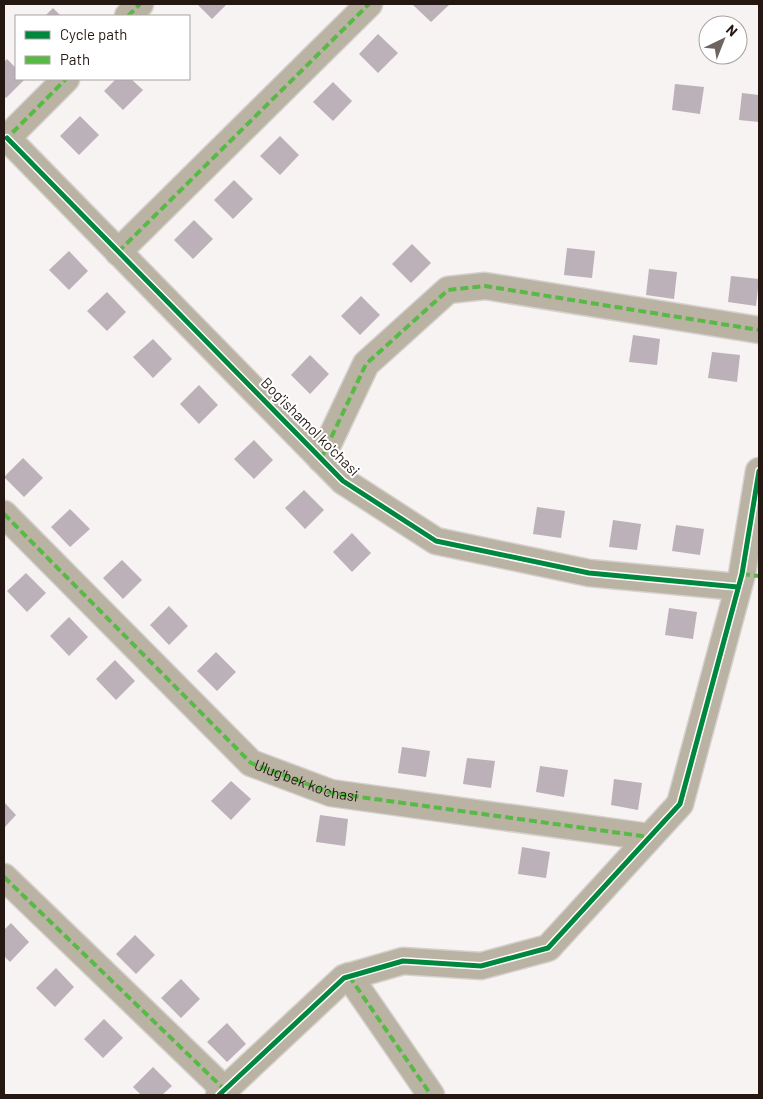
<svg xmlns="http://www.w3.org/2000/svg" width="763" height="1099" viewBox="0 0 763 1099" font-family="Barlow,sans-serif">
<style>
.building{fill:#bcb0b9}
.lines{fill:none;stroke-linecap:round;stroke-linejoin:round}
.minor-casing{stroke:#d5d1cf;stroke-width:29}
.minor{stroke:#bab2a3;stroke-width:26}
.quiet{stroke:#58b947;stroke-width:4;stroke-dasharray:8 4;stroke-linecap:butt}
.cycleway-casing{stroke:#fff;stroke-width:8}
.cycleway{stroke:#00873e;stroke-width:5}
.labels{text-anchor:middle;stroke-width:4;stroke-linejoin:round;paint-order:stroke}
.street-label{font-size:15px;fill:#251812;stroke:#fff}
</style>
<rect width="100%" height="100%" fill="#f7f3f2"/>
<g class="building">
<path d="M197,4H227L212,19Z"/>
<path d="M412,4H450L431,22Z"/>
<path d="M53,8L61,16H45Z"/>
<path d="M378,34L398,53L378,73L359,54Z"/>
<path d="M7,59L16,68V79H25L6,98L4,96V62Z"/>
<path d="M116,79H131L143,90L123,110L104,91Z"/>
<path d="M333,82L352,101L333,121L313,102Z"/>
<path d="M675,84L704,87L700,114L672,110Z"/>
<path d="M742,93L759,95V122L739,120Z"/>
<path d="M80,116L99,135L79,155L60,136Z"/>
<path d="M280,136L299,155L280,175L260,156Z"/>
<path d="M234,180L253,199L233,219L214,200Z"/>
<path d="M194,220L213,239L193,259L174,240Z"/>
<path d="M412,244L431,263L411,283L392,264Z"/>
<path d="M567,248L595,251L592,278L564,275Z"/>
<path d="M69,251L88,271L69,290L49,270Z"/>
<path d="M649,269L677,272L674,299L646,295Z"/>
<path d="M731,276L759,279L756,306L728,302Z"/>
<path d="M107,292L126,312L107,331L87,311Z"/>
<path d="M361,296L380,315L360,335L341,316Z"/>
<path d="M633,335L660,339L657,365L629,362Z"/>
<path d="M153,339L172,359L153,378L133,357Z"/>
<path d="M712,352L740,355L737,382L708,378Z"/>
<path d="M310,355L329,374L310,394L291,375Z"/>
<path d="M199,385L218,405L199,424L180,404Z"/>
<path d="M254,440L273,460L254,479L234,459Z"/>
<path d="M23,458L43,478L24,497L4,477Z"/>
<path d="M304,490L324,510L305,529L285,508Z"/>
<path d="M537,507L565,511L561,538L533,534Z"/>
<path d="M70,509L90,529L70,547L51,527Z"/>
<path d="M613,520L641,524L637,550L609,547Z"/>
<path d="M676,525L704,529L700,555L672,551Z"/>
<path d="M352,533L371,553L352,572L333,552Z"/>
<path d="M122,560L142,580L123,599L103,578Z"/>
<path d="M26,573L46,593L27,612L7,591Z"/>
<path d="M169,606L188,626L169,645L150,625Z"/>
<path d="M669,608L697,612L693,639L665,635Z"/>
<path d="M69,617L88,637L69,656L50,636Z"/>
<path d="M216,652L236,672L217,691L197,671Z"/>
<path d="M115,660L135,681L116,700L96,679Z"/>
<path d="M402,747L430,751L426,777L398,773Z"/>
<path d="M467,758L495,761L491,788L463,784Z"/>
<path d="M540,766L568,770L564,797L536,792Z"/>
<path d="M614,779L642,783L638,810L611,805Z"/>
<path d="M231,781L251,799L231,820L211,801Z"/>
<path d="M4,802L16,815L4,828Z"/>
<path d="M320,815L348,819L345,846L316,842Z"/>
<path d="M522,847L550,852L546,878L518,874Z"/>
<path d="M11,923L29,942L10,962L4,956V930Z"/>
<path d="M135,935L155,955L136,974L116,954Z"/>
<path d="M56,968L74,987L55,1007L36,988Z"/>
<path d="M181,979L200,999L181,1018L161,998Z"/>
<path d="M104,1019L123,1038L103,1058L84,1039Z"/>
<path d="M227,1023L246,1044L227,1062L207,1042Z"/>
<path d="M153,1067L172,1086L162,1095H141L133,1087Z"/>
</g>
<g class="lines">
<g class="minor-casing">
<g id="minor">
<path d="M128,16L140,4"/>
<path d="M7,138L343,481L436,541L589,573L738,587"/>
<path d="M4,141L66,79"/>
<path d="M118,252L369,4"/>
<path d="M321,459L366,364L448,290L485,286L759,330"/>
<path id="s1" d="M4,514L251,763L331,793L649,837"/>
<path d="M4,877L225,1090"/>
<path d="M349,976L431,1095"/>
<path d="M219,1095L344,978L403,961L481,966L548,948L680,804L742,574L759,471"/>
</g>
</g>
<use href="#minor" class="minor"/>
<g class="quiet">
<path d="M128,16L140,4"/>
<path d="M4,141L66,79"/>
<path d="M118,252L369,4"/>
<path d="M321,459L366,364L448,290L485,286L759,330"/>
<path d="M4,514L251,763L331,793L649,837"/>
<path d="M742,574L759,576"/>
<path d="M4,877L225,1090"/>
<path d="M349,976L431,1095"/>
</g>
<g class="cycleway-casing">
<g id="cycleway">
<path d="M7,138L343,481L436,541L589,573L738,587"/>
<path d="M219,1095L344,978L403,961L481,966L548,948L680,804L742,574L759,471"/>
</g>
</g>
<use href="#cycleway" class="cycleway"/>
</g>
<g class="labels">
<g class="street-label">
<text transform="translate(310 427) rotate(45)" y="5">Bog'ishamol ko'chasi</text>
<text dy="5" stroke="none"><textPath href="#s1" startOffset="409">Ulug'bek ko'chasi</textPath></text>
</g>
</g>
<rect width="763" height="1099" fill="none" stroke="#251812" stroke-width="10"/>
<rect x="15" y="15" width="175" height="65" fill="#ffffff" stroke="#a8a3a0"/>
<rect x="25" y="31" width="25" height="8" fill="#00873e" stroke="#a8a3a0"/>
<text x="60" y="40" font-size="15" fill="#251812">Cycle path</text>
<rect x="25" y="56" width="25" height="8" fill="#58b947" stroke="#a8a3a0"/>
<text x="60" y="65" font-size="15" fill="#251812">Path</text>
<g transform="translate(723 40) rotate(43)"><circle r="24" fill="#ffffff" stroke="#a8a3a0"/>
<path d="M0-4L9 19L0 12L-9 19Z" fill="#6e6560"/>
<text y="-8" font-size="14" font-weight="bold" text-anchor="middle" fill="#251812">N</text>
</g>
</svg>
